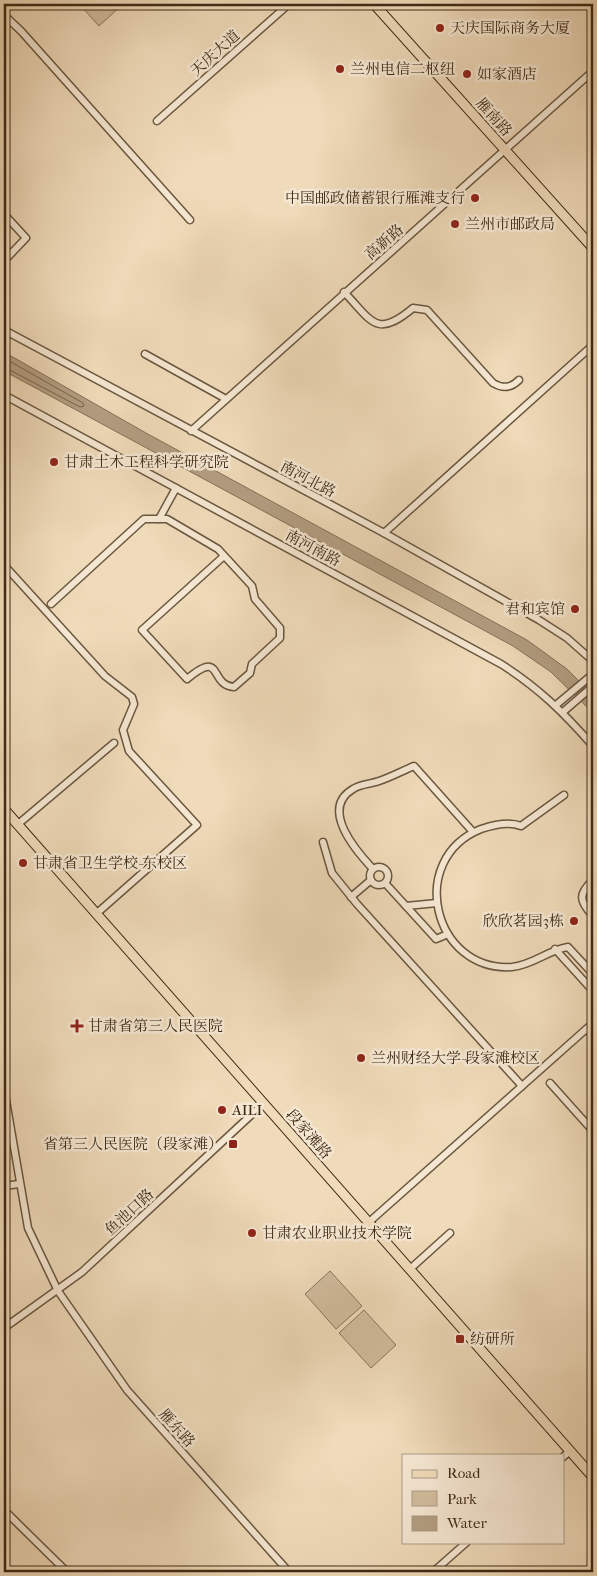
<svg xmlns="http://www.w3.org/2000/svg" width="597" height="1576" viewBox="0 0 597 1576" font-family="'IM FELL French Canon','Noto Serif SC',serif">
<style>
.green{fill:#d1bc9d;stroke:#88745a}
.water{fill:#b39e82;stroke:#847057}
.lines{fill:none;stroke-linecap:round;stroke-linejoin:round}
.shore{stroke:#78644c;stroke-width:1}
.minor-casing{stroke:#6a573f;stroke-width:9}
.major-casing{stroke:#3e2b16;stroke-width:11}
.minor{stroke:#f5e7d2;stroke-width:6}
.major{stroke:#efdab9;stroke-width:9}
.poi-dot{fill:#8f2418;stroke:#f5e7d2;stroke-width:2}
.labels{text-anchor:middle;stroke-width:5;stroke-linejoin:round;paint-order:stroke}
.poi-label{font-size:15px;fill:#3e2b16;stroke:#f5e7d2;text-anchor:start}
.street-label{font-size:15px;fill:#3e2b16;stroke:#f5e7d2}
</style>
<rect width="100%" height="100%" fill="#efdab9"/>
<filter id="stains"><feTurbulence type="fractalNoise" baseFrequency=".004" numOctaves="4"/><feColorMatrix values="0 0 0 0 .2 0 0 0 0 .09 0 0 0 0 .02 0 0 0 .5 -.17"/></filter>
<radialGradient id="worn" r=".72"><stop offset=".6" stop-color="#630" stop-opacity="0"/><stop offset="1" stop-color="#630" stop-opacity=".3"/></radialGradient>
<g class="green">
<path d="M79,4H123L99,26Z"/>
<path d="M330,1271L362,1306L336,1329L305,1294Z"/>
<path d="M364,1310L396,1345L371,1368L339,1333Z"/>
</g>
<path class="water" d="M4,352L146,433L527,640L567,669L593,695V713L551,672L513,646L4,371Z"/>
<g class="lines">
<path class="shore" d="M4,358L83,403L84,406L80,407L4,367"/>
<g class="minor-casing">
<g id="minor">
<path d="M4,15L21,31L190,220"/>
<path d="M157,121L289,4"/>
<path d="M4,214L26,238L4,261"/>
<path d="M344,292C372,321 376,339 413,308L427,310L493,383C503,389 511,388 519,380"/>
<path d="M4,330L384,533L539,620L567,638L593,661"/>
<path d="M145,354L226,399"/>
<path d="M4,395L501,664C539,688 564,713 593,746"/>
<path d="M191,431L593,71"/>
<path d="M159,519L176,488"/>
<path d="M384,533L593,345"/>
<path d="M4,565L105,676L132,697L134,704L123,730L129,751L197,825L96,914"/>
<path d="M51,604L144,519H167L218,549L252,586L255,599L280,628V638L252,664L250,673L234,687C208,685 224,648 187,679L142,630L224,556"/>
<path d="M556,705L593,674"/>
<path d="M563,712L593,686"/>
<path d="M564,795L521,826C509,821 493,825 481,829C406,859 433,972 512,967C533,965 548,950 568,947L593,974"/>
<path d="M17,825L114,743"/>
<path d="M323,842L332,873L357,904L522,1086"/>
<circle cx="379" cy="876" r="9"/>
<path d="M373,869C357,852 319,809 353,789C360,784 371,784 379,781C391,777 402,771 414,766L473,832"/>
<path d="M593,880C578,894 579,901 593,916"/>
<path d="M385,883L436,939L448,934"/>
<path d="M351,897L371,880"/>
<path d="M406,906L437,903"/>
<path d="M555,949L593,991"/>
<path d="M587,1029L593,1036"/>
<path d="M550,1083L593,1131"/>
<path d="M4,1089L28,1228L58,1291L127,1390L289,1572"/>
<path d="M4,1186L19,1184"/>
<path d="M368,1223L593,1023"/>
<path d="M410,1269L450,1233"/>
<path d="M4,1328L82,1272L263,1104"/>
<path d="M563,1457L570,1451"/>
<path d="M4,1510L67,1572"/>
<path d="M433,1572L467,1542"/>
</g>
</g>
<g class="major-casing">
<g id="major">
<path d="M374,4L593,248"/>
<path d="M4,809L593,1477"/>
</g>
</g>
<use href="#minor" class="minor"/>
<use href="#major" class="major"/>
</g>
<g class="poi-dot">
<circle cx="440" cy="28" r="5"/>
<circle cx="340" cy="69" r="5"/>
<circle cx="467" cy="74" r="5"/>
<circle cx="475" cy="198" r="5"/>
<circle cx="455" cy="224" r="5"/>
<circle cx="54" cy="462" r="5"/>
<circle cx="575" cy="609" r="5"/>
<circle cx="23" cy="863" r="5"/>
<circle cx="574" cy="921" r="5"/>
<path d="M74.5 1018.5h5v5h5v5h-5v5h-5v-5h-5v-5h5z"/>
<circle cx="361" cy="1058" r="5"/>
<circle cx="222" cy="1110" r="5"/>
<rect x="228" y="1139" width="10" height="10" rx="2.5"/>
<circle cx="252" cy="1233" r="5"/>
<rect x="455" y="1334" width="10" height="10" rx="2.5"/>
</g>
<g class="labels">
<g class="poi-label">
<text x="450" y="33">天庆国际商务大厦</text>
<text x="350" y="74">兰州电信二枢纽</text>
<text x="477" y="79">如家酒店</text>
<text x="465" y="203" text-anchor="end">中国邮政储蓄银行雁滩支行</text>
<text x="465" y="229">兰州市邮政局</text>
<text x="64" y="467">甘肃土木工程科学研究院</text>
<text x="565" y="614" text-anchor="end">君和宾馆</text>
<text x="33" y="868">甘肃省卫生学校-东校区</text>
<text x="564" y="926" text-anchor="end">欣欣茗园3栋</text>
<text x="88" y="1031">甘肃省第三人民医院</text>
<text x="371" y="1063">兰州财经大学-段家滩校区</text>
<text x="232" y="1115">AILI</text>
<text x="223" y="1149" text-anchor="end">省第三人民医院（段家滩）</text>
<text x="262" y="1238">甘肃农业职业技术学院</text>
<text x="470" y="1344">纺研所</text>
</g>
<g class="street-label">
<text transform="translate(215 53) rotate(-42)" y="5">天庆大道</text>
<text transform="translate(494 117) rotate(48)" y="5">雁南路</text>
<text transform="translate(384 242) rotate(-41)" y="5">高新路</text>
<text transform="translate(308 479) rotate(28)" y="5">南河北路</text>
<text transform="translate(313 548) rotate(28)" y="5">南河南路</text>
<text transform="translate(309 1134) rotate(49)" y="5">段家滩路</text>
<text transform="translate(129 1212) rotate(-43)" y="5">鱼池口路</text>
<text transform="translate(177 1428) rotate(48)" y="5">雁东路</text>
</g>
</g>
<rect width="597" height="1576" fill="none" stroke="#efdab9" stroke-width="20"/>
<rect x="5" y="5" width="587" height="1566" fill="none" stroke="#3e2b16" stroke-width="2.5"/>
<rect x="10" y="10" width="577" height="1556" fill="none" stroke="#3e2b16"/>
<rect x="402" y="1454" width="162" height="90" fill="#f5e7d2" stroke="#ac9c87"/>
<rect x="412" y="1470" width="25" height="8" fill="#efdab9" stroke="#ac9c87"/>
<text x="447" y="1478" font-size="15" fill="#3e2b16">Road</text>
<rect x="412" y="1491" width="25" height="15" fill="#d1bc9d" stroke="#ac9c87"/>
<text x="447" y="1504" font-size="15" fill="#3e2b16">Park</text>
<rect x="412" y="1516" width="25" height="15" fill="#b39e82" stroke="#ac9c87"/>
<text x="447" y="1528" font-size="15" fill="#3e2b16">Water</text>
<rect width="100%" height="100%" filter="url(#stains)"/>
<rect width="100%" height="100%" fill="url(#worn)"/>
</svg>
